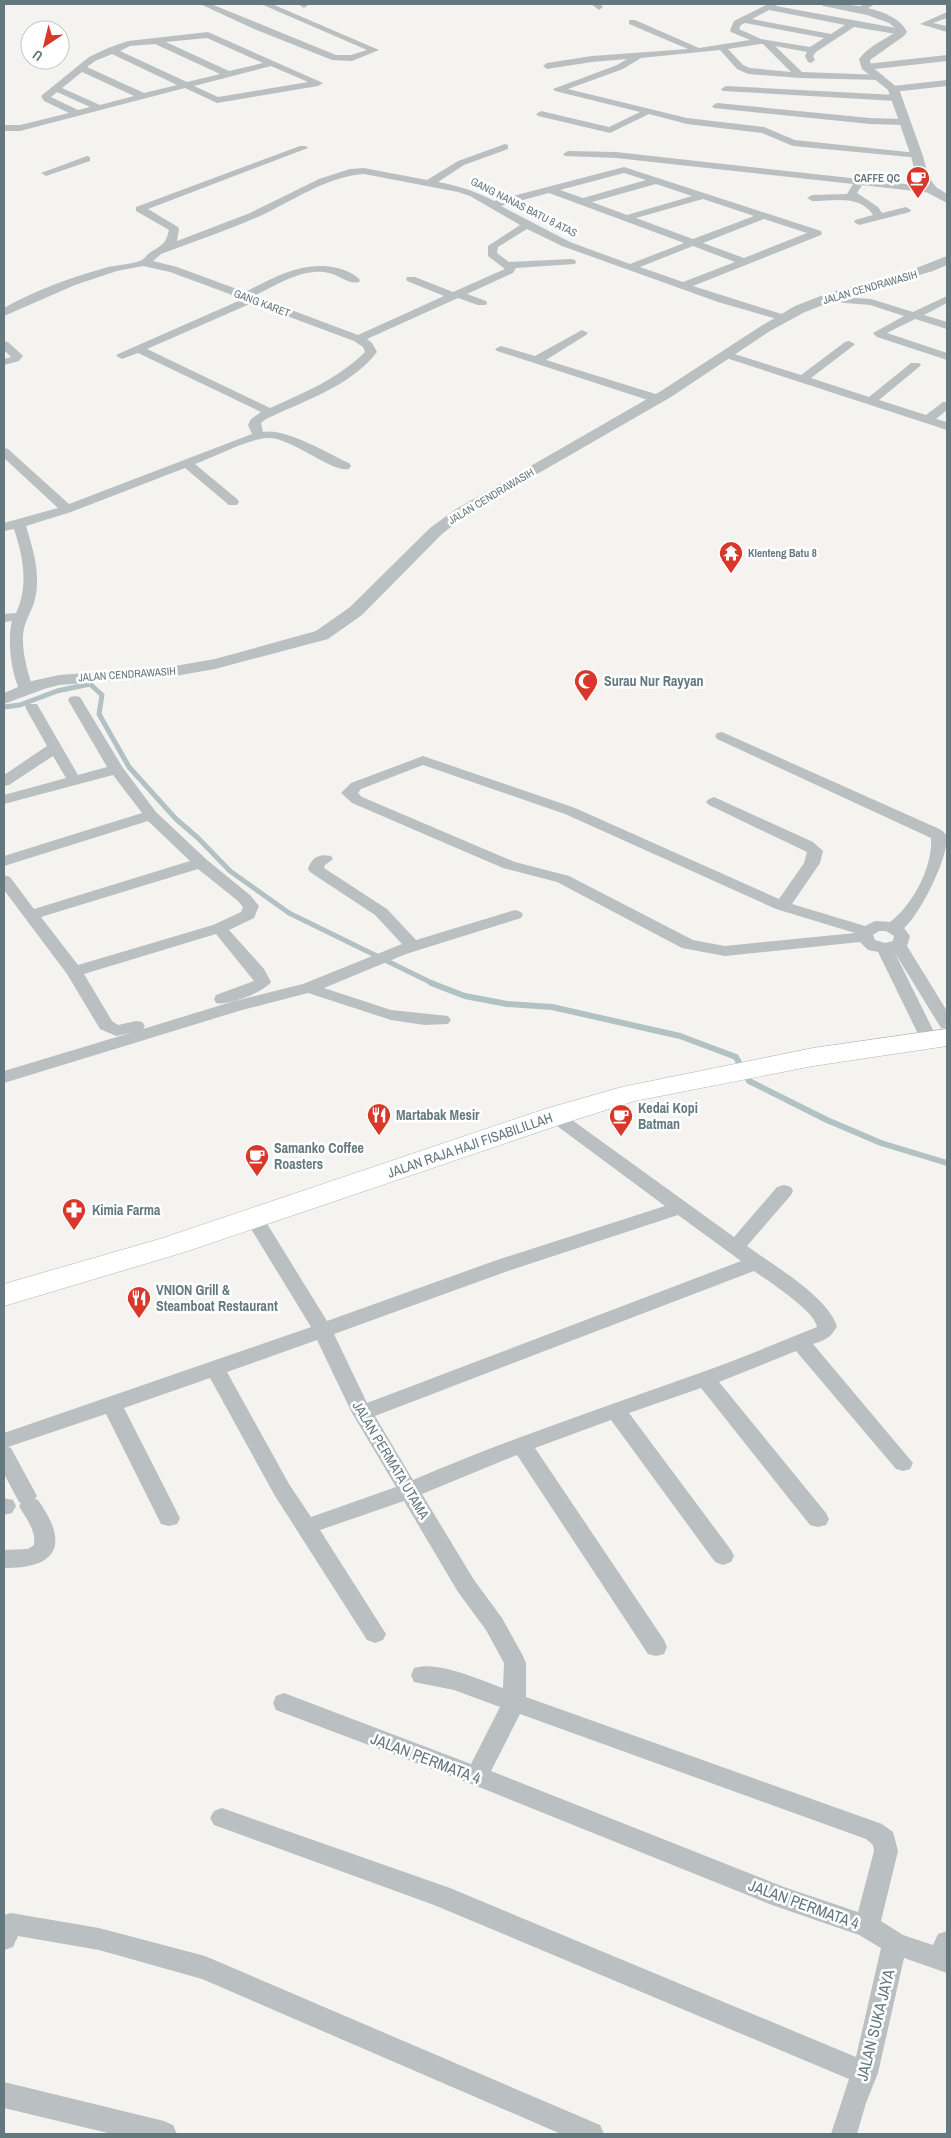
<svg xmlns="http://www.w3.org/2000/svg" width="951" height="2138" viewBox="0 0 951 2138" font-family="'Archivo Narrow',sans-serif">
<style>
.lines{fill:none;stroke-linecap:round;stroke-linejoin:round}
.stream-far1{stroke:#b2c1c3;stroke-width:5}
.stream{stroke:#b2c1c3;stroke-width:6}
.primary-casing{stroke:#aeb4b6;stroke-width:1}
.minor{fill:#bac0c2;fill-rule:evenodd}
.tertiary{fill:#bac0c2;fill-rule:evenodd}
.primary{fill:#fff;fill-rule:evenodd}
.labels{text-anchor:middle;stroke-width:5;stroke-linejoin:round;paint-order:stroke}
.far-poi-label{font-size:11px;font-weight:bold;fill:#64787f;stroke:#fff;text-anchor:end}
.far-street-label{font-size:11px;fill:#64787f;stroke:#fff}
.poi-label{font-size:14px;font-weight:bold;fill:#64787f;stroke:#fff;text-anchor:start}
.street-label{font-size:14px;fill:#64787f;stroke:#fff}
.near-street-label{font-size:16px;fill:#64787f;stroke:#fff}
</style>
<rect width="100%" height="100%" fill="#f4f3f0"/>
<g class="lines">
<path class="stream-far1" d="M4,707L20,705L57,691L90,684L102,695L99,714L129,767L176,819L198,838L230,871L289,913L434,984"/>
<path class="stream" d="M431,983L465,996L507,1004L552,1007L680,1036L736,1057L749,1081L827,1120L881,1143L947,1163"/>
<g class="primary-casing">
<path id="primary" d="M947,1029V1046L813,1066L635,1101L565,1123L185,1252L4,1306V1284L163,1238L545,1109L622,1087L813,1048Z"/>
</g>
<g class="minor">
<path d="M200,4H211L336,55H351L367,50L261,4H272L379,50L352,61L332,60L254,29Z"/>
<path d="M298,4H307L308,5L304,8Z"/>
<path d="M591,4H600L603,7L599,10Z"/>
<path d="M768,4H778L776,6L902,29L906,32L902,35L854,27L816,52L813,56L815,60L811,63L808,62L805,56L807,52L775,46L802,72L883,75V79L880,80L800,78L748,74L737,69L720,50L641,58L623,69L568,89L687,118L764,127L795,140L917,153L920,154V158L793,146L762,133L687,124L649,114L610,133L538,116L536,114L541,111L609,127L640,112L555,91L553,89L617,65L627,59L592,62L547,69L543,66L547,63L592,56L688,49L629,24V20H635L699,48L750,40L731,32L730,30L734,21ZM769,10L845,25L831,34L752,19ZM745,23L824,38L810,47L761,39L739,29L741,25ZM760,44H763L791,72L750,68L743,65L728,49Z"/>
<path d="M865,4H875L862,12H856V8Z"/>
<path d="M947,12V18L933,23L947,26V32L920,24Z"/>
<path d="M208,32L323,83L318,86L217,103L185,88L20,131H4V125H20L69,113L44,101L41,96L89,57L108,48L128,41ZM207,38L263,63L229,71L166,42ZM155,44L220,74L187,82L120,51L130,46ZM112,54L177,85L144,93L87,67L95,61ZM271,66L308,82L218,97L194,86ZM82,72L134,96L100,105L62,88ZM57,92L90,107L78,110L51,97Z"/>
<path d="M947,55V61L866,70L862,67L866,64Z"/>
<path d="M947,80V86L893,92L888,89L893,86Z"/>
<path d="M726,86L896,95L901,98L896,101L723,91L721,89Z"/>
<path d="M717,103L870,118L904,119L909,122L904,125L870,124L714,108L712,106Z"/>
<path d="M505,144L508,145V149L464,165L438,182C459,186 476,191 494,201L624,167L821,231L822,233L821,235L693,286L788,316L790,318L784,321L718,302L562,246L527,229L498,247L497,253L509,262L571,259L575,260L576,262L575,264L516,268L513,273L467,294L486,301L487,303L486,305H478L458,298L367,339L372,343L377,352C351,386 304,401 266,419L261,423L263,432C284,427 330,454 349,463L351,466L349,469C332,473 291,437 268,438C248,439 215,457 195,464L237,499L239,502L237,505H229L185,468L71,512L26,526C33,549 41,574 35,599C32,612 24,621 23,635C22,654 28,672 33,689L31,692H21C11,676 7,639 12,621L4,622V614L16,613C29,586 23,556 14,529L4,531V523L58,508L4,458V448L8,449L69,504L252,434L248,425L251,419L261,412L138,353L122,359L116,356L118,354L243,299L170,272L143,266L117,271L75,285L4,316V308C35,290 73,277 108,267C117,265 134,264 142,260C146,257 149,252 154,250C164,244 166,242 169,230L136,211V207L300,146H306L308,148L148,209L178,227L179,229L177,241L250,213L319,179L350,169L364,168L427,180L458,161ZM624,173L646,180L583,198L560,190ZM364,174L458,192L470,196L520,225L488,246V256L505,269L453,292L415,277H407L406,279L407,281L444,296L358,335L254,296C277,285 303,267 329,273C339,275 349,285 359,282L360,280C354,273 345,270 337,268C303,260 273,278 245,292L177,267L153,261L161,254C193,242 226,231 258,217C293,201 325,177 364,174ZM656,184L692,196L627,215L592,202ZM549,193L684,243L630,264L570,242L501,206ZM703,199L754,216L693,239L636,218ZM764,219L807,233L744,258L703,243ZM693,246L735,262L683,282L640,267ZM252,303L354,341L363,347L365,352C339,378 304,393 270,408L147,349Z"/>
<path d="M568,151L616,152L932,187L937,190L932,193L862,185L857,193L878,207L882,213L906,207L911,210L910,212L859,225L854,222L855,220L873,215C860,194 833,201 812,201L807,198L812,195L847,194L853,184L616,158L565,156L563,154Z"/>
<path d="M87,156L90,157V161L46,176L41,173Z"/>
<path d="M826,296L871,299L913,312L947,296V303L924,315L947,322V329L915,319L887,333L947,353V360L877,337L873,333L904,316L870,305L822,301L821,299Z"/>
<path d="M582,330L588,333L586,335L546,360L662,396L664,399L662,402H654L497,351L495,349L501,346L535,356Z"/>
<path d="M4,341L8,342L21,354L23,356L19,361L4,365V359L11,357L4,350Z"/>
<path d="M849,341L855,344L853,346L811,378L869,397L911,363H919L921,365L919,367L879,400L926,415L943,402H947V410L936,419L947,422V430L723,357L721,355L723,353H731L801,375L845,342Z"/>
<path d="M75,696L80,697L123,768L156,812L207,860L250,895L259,906L254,918L229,930L264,969L271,982C264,992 228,1006 216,1003L214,999L216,995L254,981L216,934L84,974L112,1021L118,1025L136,1021L142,1022L145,1026L143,1029L231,1002L303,984L402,944L375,915L310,872L308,869C311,858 319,853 331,856L333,859L325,865L324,868L387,909L416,940L515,910L521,912L523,915L521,918L406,954L324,988L391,1010L448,1016L451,1020L448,1024L425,1025L391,1020L308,993L242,1010L4,1083V1071L130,1033L116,1036L100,1029L67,974L4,890V875L10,877L34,909L190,861L148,821L4,866V856L142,813L113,775L4,804V795L66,778L53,756L9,785L4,786V775L47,746L25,707L27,704H37L78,775L107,767L68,700L70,697ZM198,869L238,901L243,907L241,912L213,925L78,965L41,917Z"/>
<path d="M722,732L926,823C932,826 943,829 946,835C951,854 919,916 904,928L910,936L907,946L947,1011V1029L941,1028L895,953L938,1040L935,1044L929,1045L923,1044L878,952L868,950L860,942L725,956L682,948L557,882L503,868L352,803L341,793L351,783L423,756L575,808L779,899L804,863L807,852L709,805L706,802L709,799L714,797L813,842L823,851L820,863L792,904L865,926L875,921L890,922C913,905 933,866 931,838L717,739L715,736L717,733ZM423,765L565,814L776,909L855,933L725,946L693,940L569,876L515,862L362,797L358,793L361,789ZM879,931H886L894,936L893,941L885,943L875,940L873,935Z"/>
<path d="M555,1110L561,1112L734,1237L777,1187L784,1185L791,1187L793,1191L791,1195L747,1246C774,1266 826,1295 837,1326C831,1338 825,1340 813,1344L913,1463L910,1469L903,1471L896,1469L796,1351L719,1382L826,1513L829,1519L826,1525L818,1527L810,1525L701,1388L629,1413L731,1550L734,1556L731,1562L723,1565L715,1562L611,1420L535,1448L664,1640L667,1647L664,1654L656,1656L648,1654L517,1455L422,1494L474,1580L502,1618L523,1656L526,1663V1697L882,1824L893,1832L898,1851L881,1921L903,1935L933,1945L938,1934L947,1931V1973L904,1958L878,2073L866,2103L857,2134H831L849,2079L434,1905L214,1825L210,1818L214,1811L222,1808L450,1888L856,2057L881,1948L859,1935L772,1905L469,1783L276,1710L273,1703L276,1696L284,1693L471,1764L500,1707L454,1690L414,1682L411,1675L414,1668C438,1660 480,1680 503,1688L504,1663L486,1630L458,1592L404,1501L320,1530L386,1634L383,1640L375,1643L367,1640L275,1496L210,1378L124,1408L180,1518L177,1524L169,1526L161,1524L106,1414L8,1447L11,1448L37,1496L35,1499L38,1500C69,1543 59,1569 4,1568V1550L28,1549L34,1545C36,1529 26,1519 19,1506L21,1503L19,1502L4,1474V1433L311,1327L245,1219L247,1214L254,1213L261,1214L327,1321L497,1260L665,1206L549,1120L546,1116L549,1112ZM678,1215L741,1261L367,1403L334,1334L511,1270ZM754,1271C768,1281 815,1311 817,1327C777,1343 737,1360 697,1374C602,1408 506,1440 413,1480L375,1416ZM317,1340L352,1413L396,1487L311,1517L289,1484L227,1372ZM520,1714L866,1839L873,1845L874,1851L858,1912L784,1887L491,1771Z"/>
<path d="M4,1498L13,1500L16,1506L12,1513L4,1515Z"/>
<path d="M11,1913L99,1928L205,1956L600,2125L604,2134H561L202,1979L99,1950L18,1936L13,1947L4,1950V1915Z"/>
<path d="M4,2082L164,2121L173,2125L177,2134H112L4,2108Z"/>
</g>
<g class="tertiary">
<path d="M822,4C845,2 897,8 907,32L904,36L870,60L871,66L899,89L923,156L928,176L936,187L947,194V203L928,193L916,176L911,156L888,90L862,69L859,59C868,47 883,40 896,32L895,28L889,23L867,15L823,6Z"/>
<path d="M947,256V265L933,271L841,298L805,312L770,331L671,397L466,515L442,534L362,615L328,639L215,669L175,676L59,685L44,689L4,704V693L32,681L59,675L175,666L215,659L316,631L350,607L430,528L456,509L661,391L761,326L795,306L831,292L906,272Z"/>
</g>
<use href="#primary" class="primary"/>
</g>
<defs>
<g id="cafe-pin" transform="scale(1.25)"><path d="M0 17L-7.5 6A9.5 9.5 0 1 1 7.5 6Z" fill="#d9372b" stroke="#fff"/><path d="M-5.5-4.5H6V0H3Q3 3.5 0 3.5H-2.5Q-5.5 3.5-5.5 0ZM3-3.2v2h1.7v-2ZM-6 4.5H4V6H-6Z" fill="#fff"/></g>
<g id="temple-pin" transform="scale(1.25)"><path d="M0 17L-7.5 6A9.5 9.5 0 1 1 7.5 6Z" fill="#d9372b" stroke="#fff"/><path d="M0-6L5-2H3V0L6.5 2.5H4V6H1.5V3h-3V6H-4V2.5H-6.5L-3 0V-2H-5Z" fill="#fff"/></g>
<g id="mosque-pin" transform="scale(1.25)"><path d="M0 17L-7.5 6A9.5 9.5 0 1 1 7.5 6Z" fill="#d9372b" stroke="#fff"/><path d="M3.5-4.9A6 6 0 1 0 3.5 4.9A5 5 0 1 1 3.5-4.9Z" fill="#fff"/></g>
<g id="restaurant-pin" transform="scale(1.25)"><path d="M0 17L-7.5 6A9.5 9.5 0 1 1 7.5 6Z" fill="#d9372b" stroke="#fff"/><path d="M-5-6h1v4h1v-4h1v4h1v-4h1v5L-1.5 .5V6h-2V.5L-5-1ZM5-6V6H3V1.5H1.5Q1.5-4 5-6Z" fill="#fff"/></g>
<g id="pharmacy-pin" transform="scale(1.25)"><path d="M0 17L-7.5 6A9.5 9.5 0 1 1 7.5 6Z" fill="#d9372b" stroke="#fff"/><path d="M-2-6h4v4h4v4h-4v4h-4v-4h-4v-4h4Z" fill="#fff"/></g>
</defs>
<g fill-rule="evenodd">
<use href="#cafe-pin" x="918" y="178"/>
<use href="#temple-pin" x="731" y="553"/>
<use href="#mosque-pin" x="586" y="681"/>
<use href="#restaurant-pin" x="379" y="1115"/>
<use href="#cafe-pin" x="621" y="1116"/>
<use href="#cafe-pin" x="257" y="1156"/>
<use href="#pharmacy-pin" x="74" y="1210"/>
<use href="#restaurant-pin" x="139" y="1298"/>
</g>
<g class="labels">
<g class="far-poi-label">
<text x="900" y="182">CAFFE QC</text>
<text x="748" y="557" text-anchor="start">Klenteng Batu 8</text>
</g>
<g class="far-street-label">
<text transform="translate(524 207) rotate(27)" y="4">GANG NANAS BATU 8 ATAS</text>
<text transform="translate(870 287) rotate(-16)" y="4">JALAN CENDRAWASIH</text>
<text transform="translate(262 303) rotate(21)" y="4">GANG KARET</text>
<text transform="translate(491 496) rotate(-31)" y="4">JALAN CENDRAWASIH</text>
<text transform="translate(127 674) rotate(-4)" y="4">JALAN CENDRAWASIH</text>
</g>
<g class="poi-label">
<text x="604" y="686">Surau Nur Rayyan</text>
<text x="638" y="1113">Kedai Kopi<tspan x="638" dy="16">Batman</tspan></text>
<text x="396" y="1120">Martabak Mesir</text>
<text x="274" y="1153">Samanko Coffee<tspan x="274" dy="16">Roasters</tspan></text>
<text x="92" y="1215">Kimia Farma</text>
<text x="156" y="1295">VNION Grill &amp;<tspan x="156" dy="16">Steamboat Restaurant</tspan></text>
</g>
<g class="street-label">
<text transform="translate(470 1145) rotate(-19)" y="5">JALAN RAJA HAJI FISABILILLAH</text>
<text transform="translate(391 1460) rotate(59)" y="5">JALAN PERMATA UTAMA</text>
</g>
<g class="near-street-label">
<text transform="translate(426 1758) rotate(21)" y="6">JALAN PERMATA 4</text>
<text transform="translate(804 1904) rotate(20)" y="6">JALAN PERMATA 4</text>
<text transform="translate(875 2025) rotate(-76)" y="6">JALAN SUKA JAYA</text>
</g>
</g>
<rect width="951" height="2138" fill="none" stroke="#64787f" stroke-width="10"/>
<g transform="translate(45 45) rotate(215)"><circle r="24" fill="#ffffff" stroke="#c1c9cc"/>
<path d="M0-4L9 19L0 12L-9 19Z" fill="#d9372b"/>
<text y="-8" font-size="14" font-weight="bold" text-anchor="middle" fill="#64787f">U</text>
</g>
</svg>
